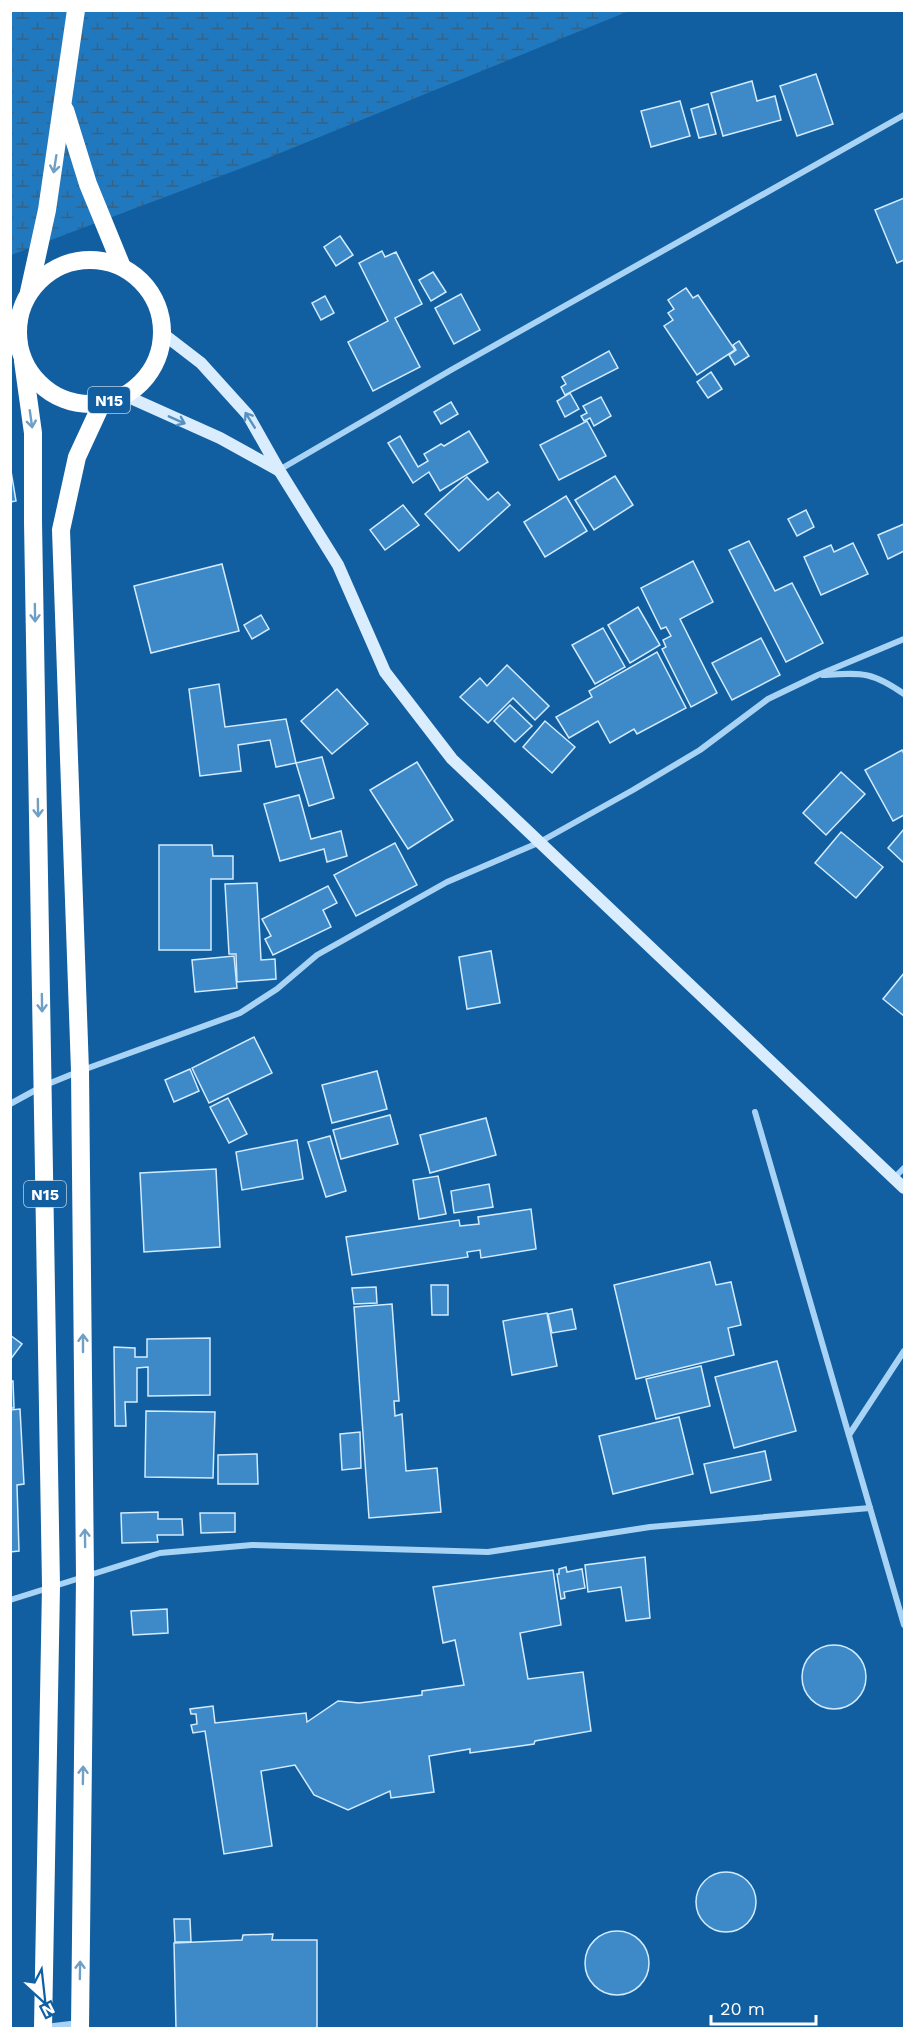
<svg xmlns="http://www.w3.org/2000/svg" width="915" height="2039" viewBox="0 0 915 2039" font-family="'Work Sans',sans-serif">
<style>
.wetland{fill:url(#wetland-marsh)}
.building{fill:#3e8ac9;stroke:#d2ebfe;stroke-width:1.5}
.lines{fill:none;stroke-linecap:round;stroke-linejoin:round}
.street{stroke:#a9d3f5;stroke-width:6}
.secondary{stroke:#daedfe;stroke-width:12}
.highway{stroke:#fff;stroke-width:18}
.oneway{stroke:#709fc6}
.oneway2{stroke:#5791c1}
.labels{text-anchor:middle;stroke-width:6;stroke-linejoin:round;paint-order:stroke}
.shield{fill:#115fa0;stroke:#b8cfe2;stroke-width:1.5}
.shield-label{font-size:16px;font-weight:bold;fill:#fff}
</style>
<defs>
<pattern id="wetland-marsh" width="20" height="14" patternUnits="userSpaceOnUse" patternTransform="scale(1.5)"><rect width="20" height="14" fill="#2078be"/><path d="M1 5h8M5 5V1M11 12h8M15 12V8" fill="none" stroke="#366285"/></pattern>
</defs>
<rect width="100%" height="100%" fill="#115fa0"/>
<path class="wetland" d="M11,11H629L258,162L11,255Z"/>
<g class="building">
<path d="M816,74L833,124L797,136L780,86Z"/>
<path d="M752,81L757,101L775,96L781,120L723,136L711,93Z"/>
<path d="M680,101L690,136L651,147L641,111Z"/>
<path d="M708,104L716,134L699,138L691,109Z"/>
<path d="M904,198V260L897,263L875,210Z"/>
<path d="M340,236L353,255L336,266L324,247Z"/>
<path d="M382,251L385,257L396,252L422,304L395,318L420,367L373,391L348,342L388,321L359,263Z"/>
<path d="M433,272L446,292L431,301L419,280Z"/>
<path d="M686,288L693,298L698,295L735,350L697,375L664,326L673,320L668,313L674,309L668,300Z"/>
<path d="M461,294L480,330L454,344L435,308Z"/>
<path d="M325,296L334,313L321,320L312,303Z"/>
<path d="M739,341L749,356L735,365L729,355L736,350L733,345Z"/>
<path d="M609,351L618,368L565,395L561,387L566,384L562,377Z"/>
<path d="M711,372L722,389L708,398L697,382Z"/>
<path d="M570,393L579,409L565,417L557,401Z"/>
<path d="M601,397L611,416L594,426L590,418L584,421L581,416L587,413L583,406Z"/>
<path d="M451,402L458,414L441,424L434,412Z"/>
<path d="M587,421L606,456L559,480L540,445Z"/>
<path d="M469,431L488,462L440,491L429,472L413,483L388,443L400,436L418,467L428,461L424,454L441,444L444,446Z"/>
<path d="M11,471L16,501L10,502V472Z"/>
<path d="M615,476L633,505L594,530L575,500Z"/>
<path d="M467,477L488,500L498,492L510,505L459,551L425,514Z"/>
<path d="M566,496L587,531L545,557L524,522Z"/>
<path d="M403,505L419,525L385,550L370,530Z"/>
<path d="M806,510L814,527L797,536L788,519Z"/>
<path d="M904,524V551L888,559L878,535Z"/>
<path d="M749,541L775,591L792,583L823,643L786,662L729,550Z"/>
<path d="M853,543L868,574L821,595L804,557L831,545L834,552Z"/>
<path d="M693,561L713,602L680,619L717,693L691,707L662,649L666,647L663,640L671,636L666,627L661,629L641,588Z"/>
<path d="M222,564L239,631L151,653L134,586Z"/>
<path d="M638,607L660,645L630,663L608,625Z"/>
<path d="M261,615L269,629L252,639L244,625Z"/>
<path d="M603,628L625,667L595,684L572,645Z"/>
<path d="M761,638L780,675L732,700L712,663Z"/>
<path d="M657,652L686,708L637,734L634,729L610,743L598,721L569,738L556,717L592,697L589,691Z"/>
<path d="M507,665L549,706L535,720L513,698L488,723L460,697L480,678L487,686Z"/>
<path d="M219,684L225,727L286,719L296,763L276,767L270,740L238,745L241,771L200,776L189,689Z"/>
<path d="M337,689L368,724L332,754L301,721Z"/>
<path d="M510,705L532,726L515,742L494,721Z"/>
<path d="M545,721L575,747L552,773L523,747Z"/>
<path d="M902,750L904,754V815L893,821L865,770Z"/>
<path d="M322,757L334,798L309,806L296,763Z"/>
<path d="M417,762L453,820L408,849L370,790Z"/>
<path d="M841,772L865,794L826,835L803,813Z"/>
<path d="M299,795L311,839L341,831L347,856L327,862L324,849L280,861L264,804Z"/>
<path d="M904,829V863L888,848Z"/>
<path d="M841,832L883,867L856,898L815,863Z"/>
<path d="M395,843L417,885L356,916L334,875Z"/>
<path d="M159,845H212L213,856H233V879H211V950H159Z"/>
<path d="M257,883L261,960L275,959L276,979L237,982L236,954H229L225,884Z"/>
<path d="M328,886L337,903L323,910L331,927L273,955L265,939L271,936L262,919Z"/>
<path d="M491,951L500,1003L467,1009L459,957Z"/>
<path d="M234,956L237,988L195,992L192,960Z"/>
<path d="M904,973V1016L883,999Z"/>
<path d="M254,1037L272,1073L209,1103L192,1068Z"/>
<path d="M190,1069L199,1091L174,1102L165,1080Z"/>
<path d="M377,1071L387,1109L332,1123L322,1085Z"/>
<path d="M228,1098L247,1134L229,1143L210,1107Z"/>
<path d="M390,1115L398,1144L341,1159L333,1130Z"/>
<path d="M486,1118L496,1155L430,1173L420,1135Z"/>
<path d="M330,1136L346,1191L326,1197L308,1142Z"/>
<path d="M297,1140L303,1179L242,1190L236,1152Z"/>
<path d="M216,1169L220,1247L144,1252L140,1173Z"/>
<path d="M438,1176L446,1214L419,1219L413,1180Z"/>
<path d="M489,1184L493,1207L454,1213L451,1191Z"/>
<path d="M531,1209L536,1249L481,1258L480,1250L467,1252L468,1257L352,1275L346,1237L459,1220L460,1226L479,1224L478,1217Z"/>
<path d="M710,1262L716,1285L731,1282L741,1325L728,1328L734,1355L636,1379L614,1285Z"/>
<path d="M431,1285H448V1315H432Z"/>
<path d="M376,1287L377,1303L354,1304L352,1288Z"/>
<path d="M392,1304L399,1401H394L395,1416L402,1414L406,1471L437,1468L441,1512L369,1518L354,1307Z"/>
<path d="M572,1309L576,1329L552,1333L548,1314Z"/>
<path d="M547,1313L557,1366L512,1375L503,1321Z"/>
<path d="M10,1335L22,1344L10,1360Z"/>
<path d="M210,1338V1395L148,1396V1367L137,1368V1402H125L126,1426H115L114,1347L135,1348V1357H147V1339Z"/>
<path d="M777,1361L796,1431L734,1448L715,1377Z"/>
<path d="M701,1366L710,1406L656,1419L646,1379Z"/>
<path d="M10,1381H13L14,1408H10Z"/>
<path d="M20,1409L24,1484L17,1485L19,1551L10,1552V1410Z"/>
<path d="M146,1411L215,1412L213,1478L145,1477Z"/>
<path d="M679,1417L693,1474L613,1494L599,1436Z"/>
<path d="M360,1432L361,1468L342,1470L340,1434Z"/>
<path d="M765,1451L771,1480L711,1493L704,1464Z"/>
<path d="M257,1454L258,1484H218V1455Z"/>
<path d="M158,1512V1519H182L183,1535H157L158,1542L122,1543L121,1513Z"/>
<path d="M200,1513H235V1532L201,1533Z"/>
<path d="M645,1557L650,1618L626,1621L621,1587L588,1592L585,1565Z"/>
<path d="M566,1567L567,1572L582,1569L585,1588L564,1592L565,1598L561,1599L557,1574H559V1569Z"/>
<path d="M553,1570L561,1625L520,1633L528,1679L583,1672L591,1731L535,1741L534,1744L470,1753V1749L429,1756L434,1792L391,1798L390,1791L348,1810L314,1795L295,1765L261,1771L272,1846L224,1854L205,1731L193,1733L191,1725L197,1724L196,1714H191L190,1709L213,1706L215,1723L306,1713L307,1722L338,1701L359,1703L384,1700L422,1695V1691L464,1685L455,1640L443,1643L433,1587Z"/>
<path d="M167,1609L168,1633L133,1635L131,1611Z"/>
<circle cx="834" cy="1677" r="32"/>
<circle cx="726" cy="1902" r="30"/>
<path d="M174,1919H190L191,1942H175Z"/>
<circle cx="617" cy="1963" r="32"/>
<path d="M273,1934L272,1940H317V2028H176L174,1943L242,1940L243,1935Z"/>
</g>
<g class="lines">
<g class="street">
<path d="M279,470L451,370L904,115"/>
<path d="M823,675C862,673 871,671 904,694"/>
<path d="M10,1104L43,1086L80,1071L240,1013L277,989L317,955L447,882L538,843L633,790L700,750L768,699L818,675L904,639"/>
<path d="M755,1112L904,1625"/>
<path d="M894,1178L904,1168"/>
<path d="M849,1435L904,1351"/>
<path d="M10,1600L160,1553L252,1545L488,1552L650,1527L870,1508"/>
<path d="M45,2027L79,2023"/>
</g>
<g class="secondary">
<path d="M162,333L201,363L248,415L279,470L338,565L385,672L452,759L904,1188"/>
<path d="M124,395L220,438L278,470"/>
</g>
<g class="highway">
<path d="M65,110L88,184L122,267"/>
<circle cx="90" cy="332" r="72"/>
<path d="M29,292L47,210L76,10"/>
<path d="M23,361L33,433V522L51,1586L43,2028"/>
<path d="M80,2028L85,1577L80,1071L61,530L77,457L102,403"/>
</g>
</g>
<defs><path id="oneway-shaft" d="M-6 0H5M1.5-3L5.5 0L1.5 3" fill="none" stroke-width="1.6" stroke-linecap="round" stroke-linejoin="round" transform="scale(1.5)"/></defs>
<g class="oneway">
<use href="#oneway-shaft" transform="translate(55 164) rotate(99)"/>
<use href="#oneway-shaft" transform="translate(31 419) rotate(82)"/>
<use href="#oneway-shaft" transform="translate(35 613) rotate(89)"/>
<use href="#oneway-shaft" transform="translate(38 808) rotate(89)"/>
<use href="#oneway-shaft" transform="translate(42 1003) rotate(89)"/>
<use href="#oneway-shaft" transform="translate(83 1343) rotate(-90)"/>
<use href="#oneway-shaft" transform="translate(85 1538) rotate(-91)"/>
<use href="#oneway-shaft" transform="translate(83 1775) rotate(-89)"/>
<use href="#oneway-shaft" transform="translate(80 1970) rotate(-89)"/>
</g>
<g class="oneway2">
<use href="#oneway-shaft" transform="translate(177 420) rotate(24)"/>
<use href="#oneway-shaft" transform="translate(250 420) rotate(-122)"/>
</g>
<g class="labels">
<g class="shield">
<rect x="88" y="387" width="42" height="26" rx="4.5"/>
<rect x="24" y="1181" width="42" height="26" rx="4.5"/>
</g>
<g class="shield-label">
<text x="109" y="406">N15</text>
<text x="45" y="1200">N15</text>
</g>
</g>
<rect width="915" height="2039" fill="none" stroke="#ffffff" stroke-width="24"/>
<g transform="translate(42 1997) rotate(153)" stroke="#115fa0" stroke-width="4.5" paint-order="stroke">
<path d="M0-4.5L10 22L0 15L-10 22Z" fill="#ffffff"/>
<text y="-9" font-size="16" font-weight="bold" text-anchor="middle" fill="#ffffff">N</text>
</g>
<path d="M711 2015v9h105v-9" fill="none" stroke="#ffffff" stroke-width="3"/>
<text x="720" y="2015" font-size="18" fill="#ffffff" stroke="#115fa0" stroke-width="4.5" paint-order="stroke">20 m</text>
</svg>
